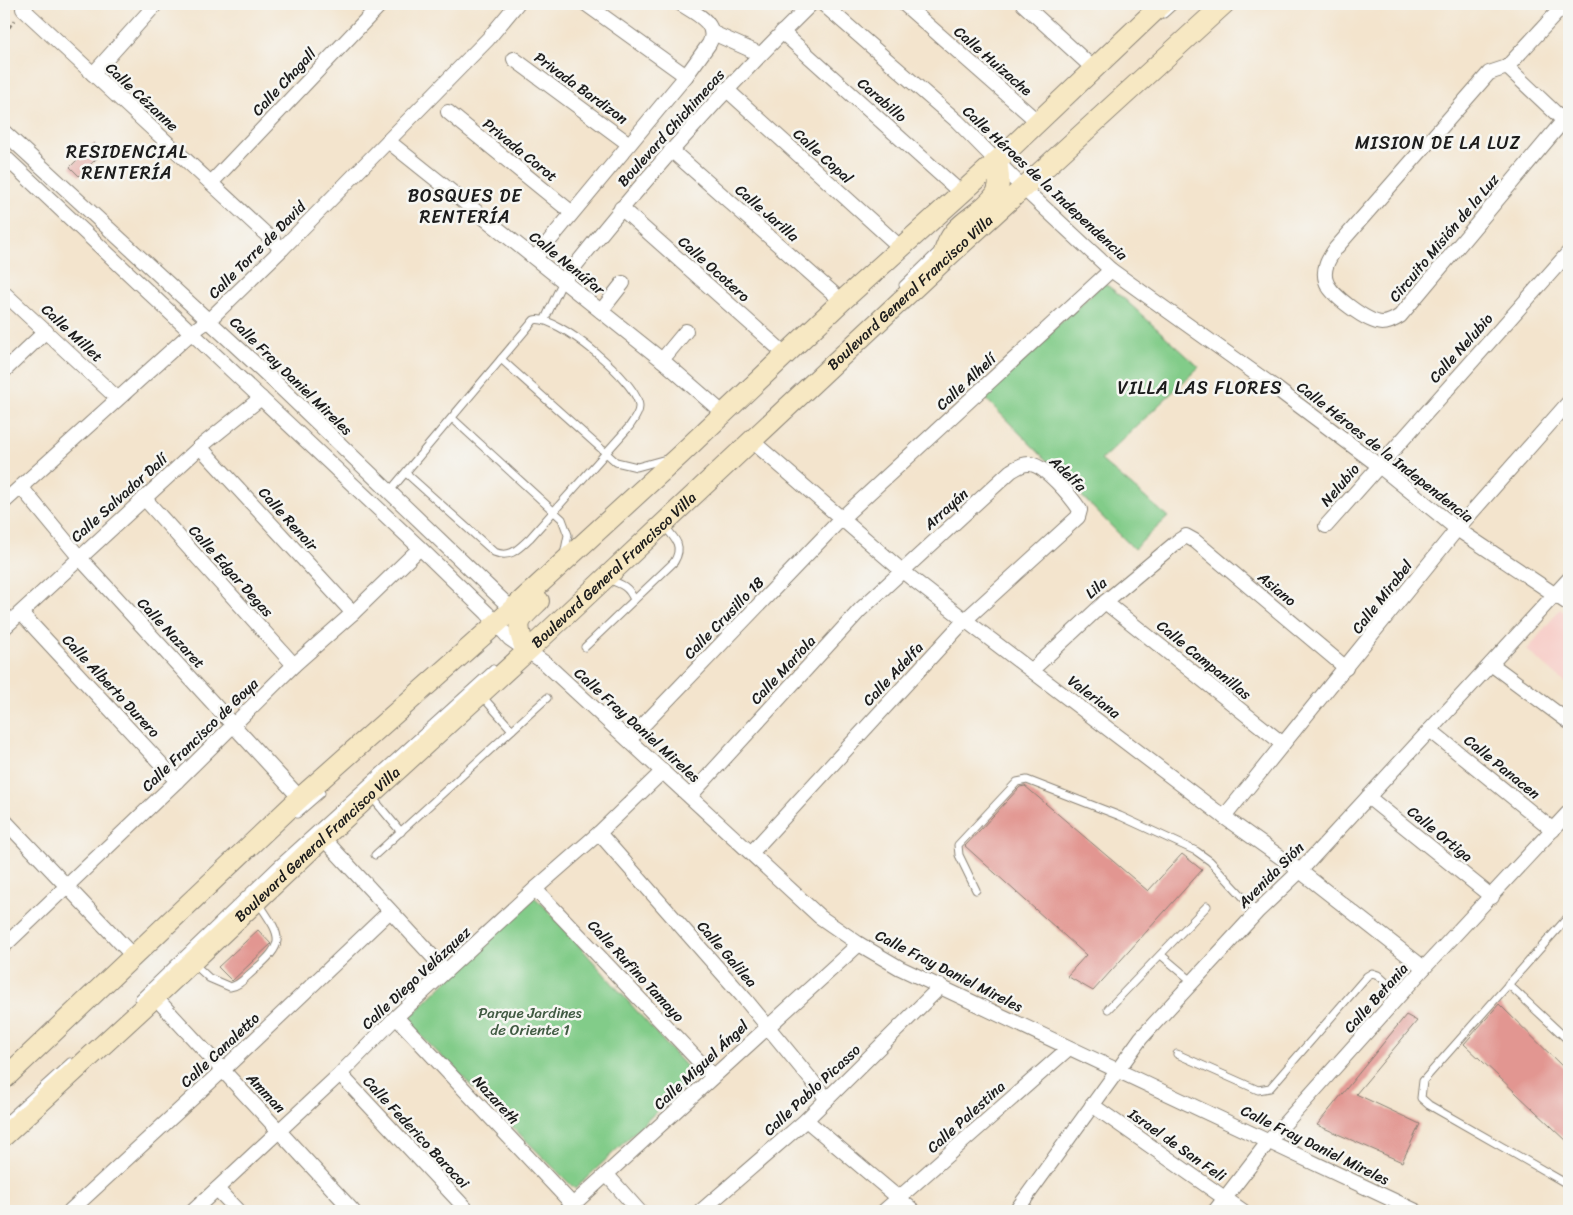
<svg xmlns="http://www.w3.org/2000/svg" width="1573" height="1215" viewBox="0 0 1573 1215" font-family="Sriracha,sans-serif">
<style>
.built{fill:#f7d0cb}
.green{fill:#82cc89;stroke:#4f7452}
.building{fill:#e29691}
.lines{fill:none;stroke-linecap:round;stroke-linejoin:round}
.service-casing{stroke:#888074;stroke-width:9}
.minor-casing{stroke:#888074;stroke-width:16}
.secondary-casing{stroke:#888074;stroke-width:22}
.path{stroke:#888074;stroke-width:2.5;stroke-dasharray:4 4;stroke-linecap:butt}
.service{stroke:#fff;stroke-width:7}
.minor{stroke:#fff;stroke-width:14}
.secondary{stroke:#f7e8c3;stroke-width:20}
.labels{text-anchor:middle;stroke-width:5;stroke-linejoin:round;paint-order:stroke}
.street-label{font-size:15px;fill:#1c1c1c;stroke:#f6f6f2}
.park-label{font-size:15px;fill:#405a42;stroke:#f6f6f2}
.quarter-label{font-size:18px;letter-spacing:1px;fill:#1c1c1c;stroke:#f6f6f2}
</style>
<rect width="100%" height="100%" fill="#f6f6f2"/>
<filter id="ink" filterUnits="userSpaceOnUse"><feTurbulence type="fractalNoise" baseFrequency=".02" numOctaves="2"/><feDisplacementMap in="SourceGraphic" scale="10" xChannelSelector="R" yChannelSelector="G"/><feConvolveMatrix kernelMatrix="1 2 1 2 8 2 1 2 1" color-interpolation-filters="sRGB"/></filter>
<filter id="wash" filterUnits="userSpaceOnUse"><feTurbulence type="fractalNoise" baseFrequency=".0096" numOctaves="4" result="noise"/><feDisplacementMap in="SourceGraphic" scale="20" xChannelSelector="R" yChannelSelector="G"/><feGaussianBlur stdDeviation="1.12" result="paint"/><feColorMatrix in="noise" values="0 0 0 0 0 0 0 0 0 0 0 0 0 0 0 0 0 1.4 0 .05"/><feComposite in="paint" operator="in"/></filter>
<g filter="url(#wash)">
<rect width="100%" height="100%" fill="#f3e4cd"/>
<path class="built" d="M1560,609L1569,616V686L1527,650Z"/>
<g class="green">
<path d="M1104,283L1120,295L1199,367L1101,460L1168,517L1134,549L982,395Z"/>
<path d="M533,896L546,908L694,1076L575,1189L406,1021Z"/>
</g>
<g id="blocks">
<g class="building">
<path d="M94,143L103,152L79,176L70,167Z"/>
<path d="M1025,786L1148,891L1182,854L1202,870L1093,991L1067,976L1086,955L965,846L1020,787Z"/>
<path d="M258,930L271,944L232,981L218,967Z"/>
<path d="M1499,1004L1569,1073V1143L1464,1044Z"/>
<path d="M1406,1015L1417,1021L1356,1094L1420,1124L1402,1162L1317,1125Z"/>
</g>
</g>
</g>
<g filter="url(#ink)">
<use href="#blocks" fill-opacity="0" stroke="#888074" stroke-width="1"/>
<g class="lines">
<g class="service-casing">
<g id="service">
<path d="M1164,14L1175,4"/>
<path d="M903,285L940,249"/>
<path d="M545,319L563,281"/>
<path d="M501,359L616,462L637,467L666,459"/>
<path d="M452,418L562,519L568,535L564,555"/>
<path d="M389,492L534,320C555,313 640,383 639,407C639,414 633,421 629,427L530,538C519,548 511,559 494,552L406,473"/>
<path d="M609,580C622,584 629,587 634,600"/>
<path d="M585,647L674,562C684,546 675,538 663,525"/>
<path d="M481,695L512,730"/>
<path d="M371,796L401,832"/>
<path d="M297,814L321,793"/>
<path d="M375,855L547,698"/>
<path d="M976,890L959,855L958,845L1017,782L1027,780L1120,816L1196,851L1210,861L1257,912"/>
<path d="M1569,916L1423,1081L1421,1098L1429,1105L1569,1185"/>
<path d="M1161,955L1193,982"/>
<path d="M194,964L209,978L230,987C239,986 245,978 252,972C287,942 282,938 258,902"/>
<path d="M1508,984L1569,1041"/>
<path d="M139,998L278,864L493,669"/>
<path d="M1108,1009L1207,906"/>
<path d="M1177,1054L1258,1090L1270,1088L1367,976L1372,973L1378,975L1400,995"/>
<path d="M4,1122L70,1062"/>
</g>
</g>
<g class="minor-casing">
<g id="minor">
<path d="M27,4L23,9L282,249"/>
<path d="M586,4L686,76"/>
<path d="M823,4L957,121L1023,188L1111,270L1273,386L1378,465L1457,529L1569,604"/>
<path d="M904,4L1038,122"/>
<path d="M1023,4L1094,69"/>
<path d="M782,32L960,192"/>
<path d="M713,33L760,54"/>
<path d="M514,59L629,144"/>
<path d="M1507,67L1565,4"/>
<path d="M93,74L156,4"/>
<path d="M726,89L900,247"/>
<path d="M448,112L571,212"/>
<path d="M1563,120L1507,67L1489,73L1336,248C1329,258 1322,269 1326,281C1330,295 1367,322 1382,323C1389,323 1394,320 1400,316L1569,114"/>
<path d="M4,132L275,382L518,615"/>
<path d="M388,141L662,360L724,414"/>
<path d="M671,150L842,301"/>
<path d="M4,156L420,548L487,613L510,639L545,663L820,917L859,944L900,968L1416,1211"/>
<path d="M211,183L381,4"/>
<path d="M621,208L785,354"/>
<path d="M535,258L686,76L709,44C720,24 695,13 681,4"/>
<path d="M563,281C640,183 722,91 811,4"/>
<path d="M4,293L117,398"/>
<path d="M601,311L623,283"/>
<path d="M662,360L686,331"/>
<path d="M4,371L46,331"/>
<path d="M752,441L901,570L965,620L1224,817L1300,871L1424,968"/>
<path d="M200,447L353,613"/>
<path d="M21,487L79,557L300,798"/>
<path d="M144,498L294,665"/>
<path d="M4,502L192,332L209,320L282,249L488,39L517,4"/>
<path d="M1326,526L1569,252"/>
<path d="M1105,602L1283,744"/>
<path d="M21,613L177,781"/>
<path d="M4,628L200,447L261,398"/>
<path d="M1491,664L1569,722"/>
<path d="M1032,670L1105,602L1178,541L1186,536L1195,541L1346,668"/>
<path d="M1430,730L1553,830"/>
<path d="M629,740L843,517L1111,270"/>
<path d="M691,795L860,610L1011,471C1016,468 1022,464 1028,464C1044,463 1072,498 1080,510L1078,517L965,620L752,852"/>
<path d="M1368,797L1492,897"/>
<path d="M1224,817L1457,529L1569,402"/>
<path d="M4,820L133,956"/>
<path d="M599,833L745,999L827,1099"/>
<path d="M323,838L446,971"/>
<path d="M535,889L713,1076"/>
<path d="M4,946L177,781L294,665L353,613L420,548"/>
<path d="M155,997L353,1211"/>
<path d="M396,1017L573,1205"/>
<path d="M340,1074L468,1211"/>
<path d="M1092,1105L1243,1211"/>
<path d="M806,1120L914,1211"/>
<path d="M607,1175L639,1211"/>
<path d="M217,1189L238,1211"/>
<path d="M70,1211L223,1070L390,911"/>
<path d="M193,1211L340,1074L396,1017L535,889L599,833L663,771"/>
<path d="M566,1211L859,944"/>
<path d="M701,1211L806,1120L941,986"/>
<path d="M884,1211L1069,1048"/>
<path d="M1016,1211L1141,1038L1257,912L1300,871L1569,579"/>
<path d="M1215,1211L1269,1141L1424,968L1569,812"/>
</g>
</g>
<g class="secondary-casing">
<g id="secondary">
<path d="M943,256C951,221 977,219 995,195C1002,185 998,171 997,161"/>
<path d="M526,652C516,621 515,624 539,601"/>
<path d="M4,1079L300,798L496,624L680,455L842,301L997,161L1162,4"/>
<path id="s1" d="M4,1136L155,997L323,838L534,645L941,263L1224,4"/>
</g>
</g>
<path class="path" d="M4,34L15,20"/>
<use href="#service" class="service"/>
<use href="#minor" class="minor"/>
<use href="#secondary" class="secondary"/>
</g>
</g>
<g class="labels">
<g class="street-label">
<text transform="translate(993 61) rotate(41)" y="5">Calle Huizache</text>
<text transform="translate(284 82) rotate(-47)" y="5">Calle Chagall</text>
<text transform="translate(581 88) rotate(36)" y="5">Privada Bardizon</text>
<text transform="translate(142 97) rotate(43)" y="5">Calle Cézanne</text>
<text transform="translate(882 100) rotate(41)" y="5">Carabillo</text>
<text transform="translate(671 128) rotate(-48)" y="5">Boulevard Chichimecas</text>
<text transform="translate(520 150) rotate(39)" y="5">Privada Corot</text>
<text transform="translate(823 156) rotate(42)" y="5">Calle Copal</text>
<text transform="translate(1045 183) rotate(43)" y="5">Calle Héroes de la Independencia</text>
<text transform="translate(767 213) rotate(41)" y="5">Calle Jarilla</text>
<text transform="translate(1444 238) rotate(-50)" y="5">Circuito Misión de la Luz</text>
<text transform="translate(257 250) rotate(-45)" y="5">Calle Torre de David</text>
<text transform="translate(567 263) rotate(39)" y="5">Calle Nenúfar</text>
<text transform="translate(714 269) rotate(42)" y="5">Calle Ocotero</text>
<text dy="5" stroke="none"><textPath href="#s1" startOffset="1238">Boulevard General Francisco Villa</textPath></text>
<text transform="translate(72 333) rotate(43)" y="5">Calle Millet</text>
<text transform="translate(1461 348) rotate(-48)" y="5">Calle Nelubio</text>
<text transform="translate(291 376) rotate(44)" y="5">Calle Fray Daniel Mireles</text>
<text transform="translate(966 382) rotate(-43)" y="5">Calle Alhelí</text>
<text transform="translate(1385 452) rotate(38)" y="5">Calle Héroes de la Independencia</text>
<text transform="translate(1068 474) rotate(44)" y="5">Adelfa</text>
<text transform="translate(1340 485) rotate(-49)" y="5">Nelubio</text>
<text transform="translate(119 498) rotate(-42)" y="5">Calle Salvador Dalí</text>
<text transform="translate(946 509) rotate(-42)" y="5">Arrayán</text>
<text transform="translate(288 519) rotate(48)" y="5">Calle Renoir</text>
<text dy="5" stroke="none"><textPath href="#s1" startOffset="832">Boulevard General Francisco Villa</textPath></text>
<text transform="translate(231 571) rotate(48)" y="5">Calle Edgar Degas</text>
<text transform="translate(1096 588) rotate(-41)" y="5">Lila</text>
<text transform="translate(1277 589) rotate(40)" y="5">Asiano</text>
<text transform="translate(1382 597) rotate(-52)" y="5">Calle Mirabel</text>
<text transform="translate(724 618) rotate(-46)" y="5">Calle Crusillo 18</text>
<text transform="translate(171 633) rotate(47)" y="5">Calle Nazaret</text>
<text transform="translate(1204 660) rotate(39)" y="5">Calle Campanillas</text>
<text transform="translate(783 670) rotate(-47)" y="5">Calle Mariola</text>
<text transform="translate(893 674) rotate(-47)" y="5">Calle Adelfa</text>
<text transform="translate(111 686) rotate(47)" y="5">Calle Alberto Durero</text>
<text transform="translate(1094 697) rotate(37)" y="5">Valeriana</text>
<text transform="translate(637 725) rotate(42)" y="5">Calle Fray Daniel Mireles</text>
<text transform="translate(200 735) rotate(-44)" y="5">Calle Francisco de Goya</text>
<text transform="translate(1502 767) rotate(39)" y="5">Calle Panacen</text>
<text transform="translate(1440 834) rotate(39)" y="5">Calle Ortiga</text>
<text dy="5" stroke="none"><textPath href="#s1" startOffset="428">Boulevard General Francisco Villa</textPath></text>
<text transform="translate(1271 875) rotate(-45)" y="5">Avenida Sión</text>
<text transform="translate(727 954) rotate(49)" y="5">Calle Galilea</text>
<text transform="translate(636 971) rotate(47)" y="5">Calle Rufino Tamayo</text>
<text transform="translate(949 971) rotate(27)" y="5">Calle Fray Daniel Mireles</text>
<text transform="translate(416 978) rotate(-43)" y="5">Calle Diego Velázquez</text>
<text transform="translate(1376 998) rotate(-48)" y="5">Calle Betania</text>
<text transform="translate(220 1050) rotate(-43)" y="5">Calle Canaletto</text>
<text transform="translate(701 1065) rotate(-43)" y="5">Calle Miguel Ángel</text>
<text transform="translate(812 1090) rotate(-43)" y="5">Calle Pablo Picasso</text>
<text transform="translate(266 1093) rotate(47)" y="5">Amman</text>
<text transform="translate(496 1100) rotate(47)" y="5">Nazareth</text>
<text transform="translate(966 1117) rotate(-42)" y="5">Calle Palestina</text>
<text transform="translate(416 1132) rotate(47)" y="5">Calle Federico Barocoi</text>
<text transform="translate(1177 1145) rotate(35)" y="5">Israel de San Feli</text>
<text transform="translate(1315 1145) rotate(26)" y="5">Calle Fray Daniel Mireles</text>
</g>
<g class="park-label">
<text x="530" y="1018">Parque Jardines<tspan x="530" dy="17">de Oriente 1</tspan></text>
</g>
<g class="quarter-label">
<text x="1438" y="149">MISION DE LA LUZ</text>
<text x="127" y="158">RESIDENCIAL<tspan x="127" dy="21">RENTERÍA</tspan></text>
<text x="465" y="202">BOSQUES DE<tspan x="465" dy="21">RENTERÍA</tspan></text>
<text x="1200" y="394">VILLA LAS FLORES</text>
</g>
</g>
<rect width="1573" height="1215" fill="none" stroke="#f6f6f2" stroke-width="20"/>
</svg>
